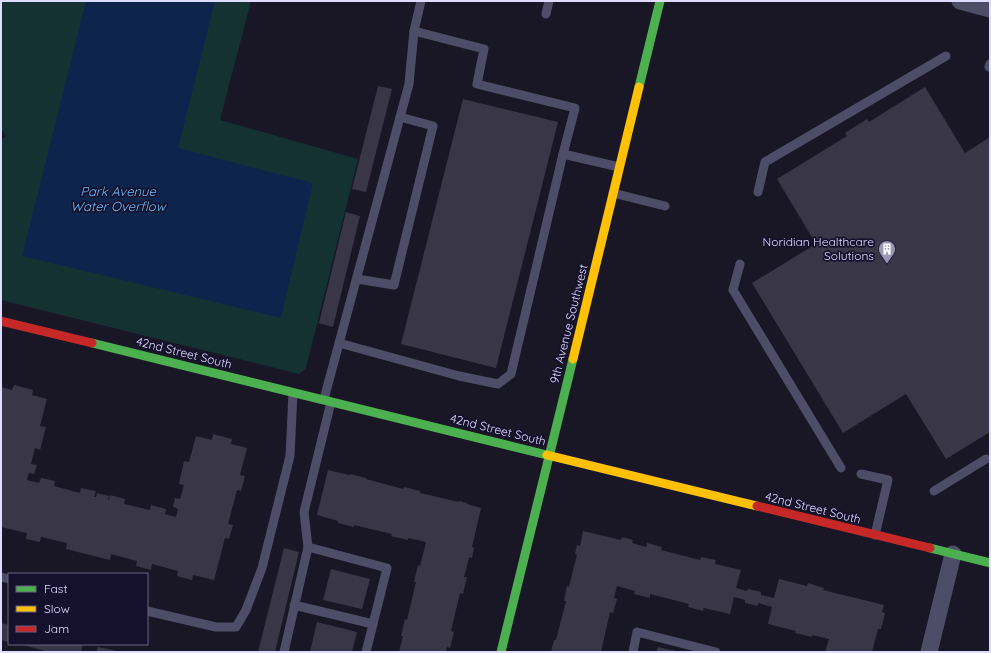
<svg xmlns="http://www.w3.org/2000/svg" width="991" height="653" viewBox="0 0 991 653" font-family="Quicksand,sans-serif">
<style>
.green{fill:#153233}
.water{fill:#0d254c}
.building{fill:#393647}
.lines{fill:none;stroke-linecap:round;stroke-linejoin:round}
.lane{stroke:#4e4d67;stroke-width:9}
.street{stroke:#4e4d67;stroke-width:17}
.fast{stroke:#4caf50;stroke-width:9}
.slow{stroke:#ffc107;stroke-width:9}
.jam{stroke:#c62828;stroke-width:9}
.labels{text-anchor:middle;stroke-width:3.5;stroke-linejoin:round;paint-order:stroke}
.poi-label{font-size:12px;fill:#e0dcff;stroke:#15112c;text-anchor:end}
.street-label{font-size:12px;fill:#e0dcff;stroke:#15112c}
.water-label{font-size:13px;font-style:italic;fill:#6abcff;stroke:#15112c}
</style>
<rect width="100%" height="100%" fill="#191726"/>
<path class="green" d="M1,1H251L220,120L358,159L307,364L305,369L299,374L1,300V140L6,136L1,128Z"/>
<path class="water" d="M86,1H215L178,148L313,183L281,318L22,256Z"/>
<g class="building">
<path d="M378,86L392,89L366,192L352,189Z"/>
<path d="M925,87L965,153L990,137V432L946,459L906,394L843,433L752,283L816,244L777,179L847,136L845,133L867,119L869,122Z"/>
<path d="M463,99L558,122L496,368L401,344Z"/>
<path d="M346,212L360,216L333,327L319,323Z"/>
<path d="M14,385L33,390L32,395L47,399L40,426L46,427L40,450L35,448L31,464L37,465L34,474L29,473L27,480L39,483L41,478L55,481L54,486L80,493L81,488L96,491L94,497H96L97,493L109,496L108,500H109L110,495L125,499L124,504L150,510L151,505L166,509L165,514L176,517L178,509L173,507L175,498L180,499L184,485L179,484L184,461L189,462L196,436L212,440L213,434L232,439L231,444L247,448L240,475L245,476L241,491L237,490L228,524L233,525L229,539L225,538L214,580L193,575L192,580L177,576L178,571L152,564L151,570L136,566L137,561L111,554L110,560L66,549L67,543L41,537L40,542L26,539L27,533L1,527V387L12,390Z"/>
<path d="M328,470L349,475L350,474L366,478V479L403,489L404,487L420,491V493L459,502V501L467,503V504L481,508L472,547L474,548L472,558L469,557L464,577H467L463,594L460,593L451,631L454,632L450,648L447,647L446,652H399L403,636H401L405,619L407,620L416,582H414L418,565L420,566L426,542L408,538V540L391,536L392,534L354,525V527L338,523V521L317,515Z"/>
<path d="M583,531L621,540L622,537L633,540L632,543L646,547L647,543L662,547L661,550L700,560L701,557L716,560L715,564L741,570L736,588L747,591L748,589L761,592V595L774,598L779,579L807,586L808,583L824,588L823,590L884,605L882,612L885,613L881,629H878L872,652H825L829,639L812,635V637L795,633L796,631L768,624L772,607L758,603V606L745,603V600L734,597L730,614L704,608L703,611L688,607L689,604L650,594V598L634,594L635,591L617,586L614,598L617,599L613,613L610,612L601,652H551L554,640H556L566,601H564L567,586L569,587L577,555L575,554L577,545L580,546Z"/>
<path d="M284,548L299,552L275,652H258Z"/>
<path d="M331,569L370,579L362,609L323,600Z"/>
<path d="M317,622L357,632L352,652H310Z"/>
<path d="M1,623L9,625V642L1,640Z"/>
<path d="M19,644H83L81,652H49Z"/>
<path d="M98,647L117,651V652H96Z"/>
<path d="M658,647L676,651V652H656Z"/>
</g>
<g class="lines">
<g class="lane">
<path d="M546,14L549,1"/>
<path d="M414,31L484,49L477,84L575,108L563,154"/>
<path d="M989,67L990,64"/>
<path d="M758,192L765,162L946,56"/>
<path d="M613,193L665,206"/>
<path d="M740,264L733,290L841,468"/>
<path d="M357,279L394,285L433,126L400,117"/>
<path d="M339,343L459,376L498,384L511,374L563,154L619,167"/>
<path d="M324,399L409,84L414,31L421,1"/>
<path d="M861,474L888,480L875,535"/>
<path d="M934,491L986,459"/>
<path d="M308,547L387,568L366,652"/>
<path d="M1,577L9,579"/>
<path d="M294,605L373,624"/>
<path d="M147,611L216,627H236L246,610L262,568L290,456L293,393"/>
<path d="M284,652L308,547L304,512L331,402"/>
<path d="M633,652L637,632L716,652"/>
</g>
<g class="street">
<path d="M960,1L990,9"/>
<path d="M929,652L953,554"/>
</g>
<g class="fast">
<path d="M639,87L660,1"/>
<path d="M92,343L547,455"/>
<path d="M930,548L990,563"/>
<path d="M501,652L573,359"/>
</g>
<g class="slow">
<path d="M573,359L639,87"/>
<path d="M547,455L757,506"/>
</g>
<g class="jam">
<path d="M1,321L92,343"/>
<path d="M757,506L930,548"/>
</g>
</g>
<defs>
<g id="building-pin" transform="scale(0.9)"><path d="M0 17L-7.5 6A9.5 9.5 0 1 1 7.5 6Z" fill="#9a97b3" stroke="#15112c"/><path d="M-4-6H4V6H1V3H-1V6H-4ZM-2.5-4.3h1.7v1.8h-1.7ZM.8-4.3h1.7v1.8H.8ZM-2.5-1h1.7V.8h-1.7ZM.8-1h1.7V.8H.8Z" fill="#fff"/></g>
</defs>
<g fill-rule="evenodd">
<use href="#building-pin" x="887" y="249"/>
</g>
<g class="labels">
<g class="poi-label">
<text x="874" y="246">Noridian Healthcare<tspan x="874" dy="14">Solutions</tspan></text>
</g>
<g class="street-label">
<text transform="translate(569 324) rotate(-76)" y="4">9th Avenue Southwest</text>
<text transform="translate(184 353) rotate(14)" y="4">42nd Street South</text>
<text transform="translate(498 430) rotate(14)" y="4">42nd Street South</text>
<text transform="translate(813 508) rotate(14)" y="4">42nd Street South</text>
</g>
<g class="water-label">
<text x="118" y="196">Park Avenue<tspan x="118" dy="15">Water Overflow</tspan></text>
</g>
</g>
<rect width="991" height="653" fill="none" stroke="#e0dcff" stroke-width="4"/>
<rect x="8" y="573" width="140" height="72" fill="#15112c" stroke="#666280"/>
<rect x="16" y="586" width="20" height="6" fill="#4caf50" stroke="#666280"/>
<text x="44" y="593" font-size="12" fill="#e0dcff">Fast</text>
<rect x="16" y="606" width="20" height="6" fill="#ffc107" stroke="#666280"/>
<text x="44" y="613" font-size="12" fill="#e0dcff">Slow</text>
<rect x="16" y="626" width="20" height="6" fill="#c62828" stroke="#666280"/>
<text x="44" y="633" font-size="12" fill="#e0dcff">Jam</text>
</svg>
